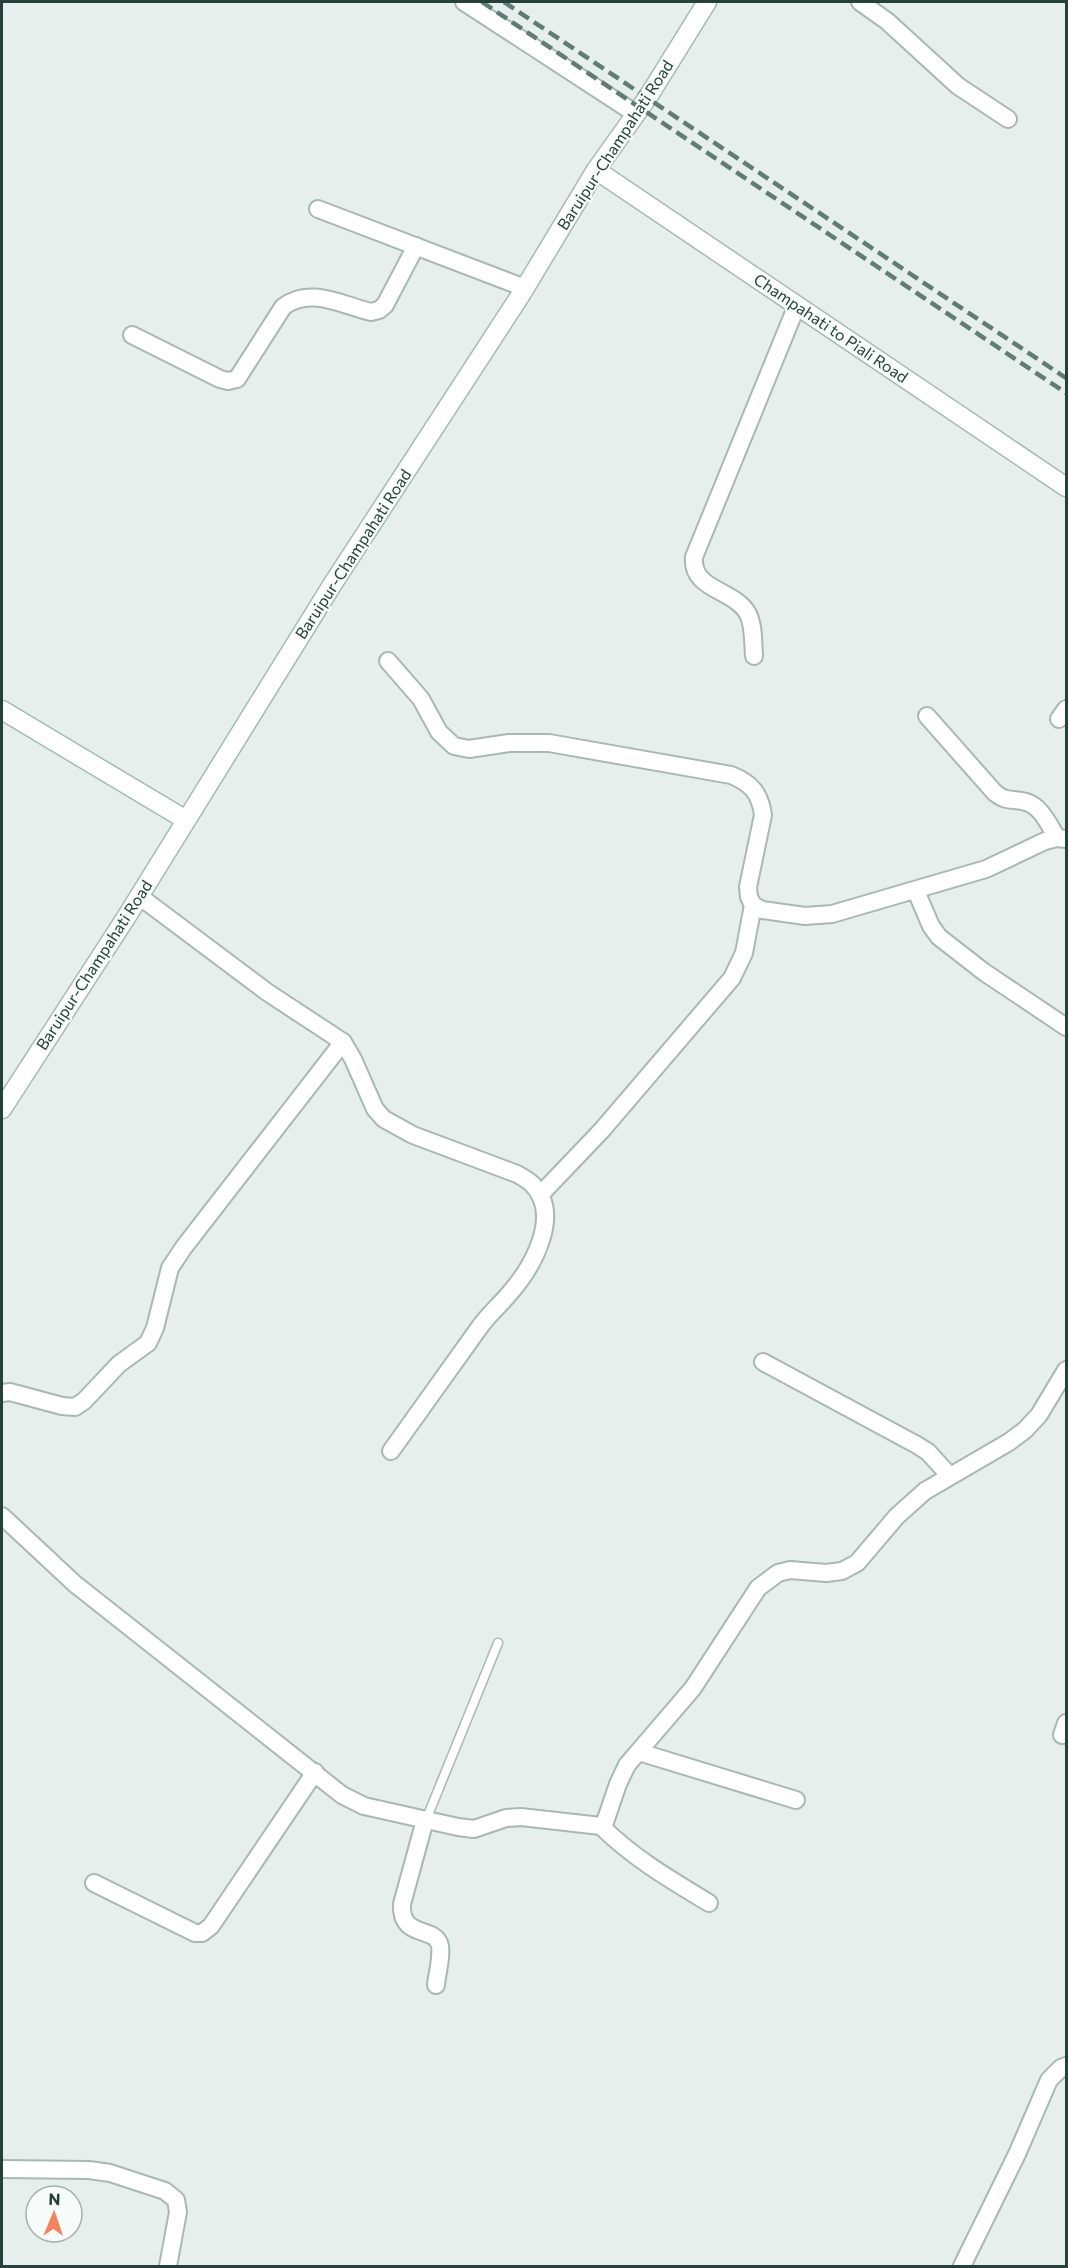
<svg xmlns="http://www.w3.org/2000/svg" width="1068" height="2268" viewBox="0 0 1068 2268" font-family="Commissioner,sans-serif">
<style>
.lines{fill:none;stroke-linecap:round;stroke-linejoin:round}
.lane-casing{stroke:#a8b8b2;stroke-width:11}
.street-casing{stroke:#a8b8b2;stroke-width:20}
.secondary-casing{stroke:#a4bbb3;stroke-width:21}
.lane{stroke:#fff;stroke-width:8}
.street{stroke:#fff;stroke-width:16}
.secondary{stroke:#fff;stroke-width:18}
.rail{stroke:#5f7d75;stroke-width:4.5;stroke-dasharray:12 6;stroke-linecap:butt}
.labels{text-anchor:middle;stroke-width:4.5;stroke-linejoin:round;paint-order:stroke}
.street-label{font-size:16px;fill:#24423a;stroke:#f7fbf9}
</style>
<rect width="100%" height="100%" fill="#e6efeb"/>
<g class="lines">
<g class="lane-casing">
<path id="lane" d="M426,1820L498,1643"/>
</g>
<g class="street-casing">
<g id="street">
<path d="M464,2L636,114"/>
<path d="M860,2L887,21L958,86L1008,119"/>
<path d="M318,209L525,288"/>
<path d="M132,335L220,379L228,381L237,379L283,307C309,286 342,305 371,312L379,310L385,305L416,246"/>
<path d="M754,656C753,643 754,626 748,614C735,589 691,591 694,557L797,305"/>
<path d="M388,661L421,699L439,732L454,746L469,749L509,743H549L731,775C751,783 760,793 763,815L748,887L749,897L753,905L762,910L805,916L832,914L986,869L1045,841L1057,838L1066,839"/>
<path d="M927,716L995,793C1008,803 1013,798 1026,802C1041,806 1049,825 1057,838"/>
<path d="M1059,719L1066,709"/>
<path d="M916,891L931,926L939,937L984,972L1066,1027"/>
<path d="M139,896L267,992L343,1042L353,1059L375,1109L384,1119L413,1135L517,1174C522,1177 528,1180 532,1184C563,1215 532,1268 509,1294C499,1306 488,1315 479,1328C450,1369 420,1410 391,1451"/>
<path d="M540,1195L602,1130L732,978L744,953L753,905"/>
<path d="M763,1362L917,1445L928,1452L949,1475"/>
<path d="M2,1393L10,1392L62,1406L75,1407L84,1401L119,1364L148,1343L155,1328L170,1268L184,1247L343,1042"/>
<path d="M2,1516L75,1584L342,1795L364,1806L458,1827L474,1829L506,1818L521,1817L601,1826L605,1822L618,1784L627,1765L693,1688L758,1588L778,1573L790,1570L826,1573L842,1571L857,1563L897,1516L925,1491L1009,1442L1025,1430L1039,1415L1066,1370"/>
<path d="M1062,1735L1066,1723"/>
<path d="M639,1752L796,1800"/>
<path d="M425,1820L402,1904C400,1940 436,1925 440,1946C442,1958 437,1973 436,1985"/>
<path d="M601,1826C633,1858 671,1880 709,1903"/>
<path d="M94,1883L195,1933H202L211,1926L315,1772"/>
<path d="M2,2169L89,2170L110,2173L165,2191L176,2200L178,2212L168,2266"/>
<path d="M962,2266L1017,2154L1049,2080L1061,2068L1066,2066"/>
</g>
</g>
<g class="secondary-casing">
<g id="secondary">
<path d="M596,170L1066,487"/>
<path d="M2,710L186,820"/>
<path d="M2,1109L127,916L332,585L520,296L596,170L648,97L707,2"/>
</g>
</g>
<use href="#lane" class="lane"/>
<use href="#street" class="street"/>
<use href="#secondary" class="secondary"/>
<g class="rail">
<path d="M482,2L1066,393"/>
<path d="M504,2L1066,378"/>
</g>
</g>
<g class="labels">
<g class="street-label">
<text transform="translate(615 145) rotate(-57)" y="6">Baruipur-Champahati Road</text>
<text transform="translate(831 328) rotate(34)" y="6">Champahati to Piali Road</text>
<text transform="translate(353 554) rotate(-57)" y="6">Baruipur-Champahati Road</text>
<text transform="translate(94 965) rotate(-57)" y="6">Baruipur-Champahati Road</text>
</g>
</g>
<rect width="1068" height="2268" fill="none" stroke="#24423a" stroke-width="6"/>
<g transform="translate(54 2214) rotate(2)"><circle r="28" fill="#f7fbf9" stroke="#a3b1ad" stroke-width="1.5"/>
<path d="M0-4.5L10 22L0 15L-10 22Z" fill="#f4845f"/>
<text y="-9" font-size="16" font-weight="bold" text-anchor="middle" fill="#24423a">N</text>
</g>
</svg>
